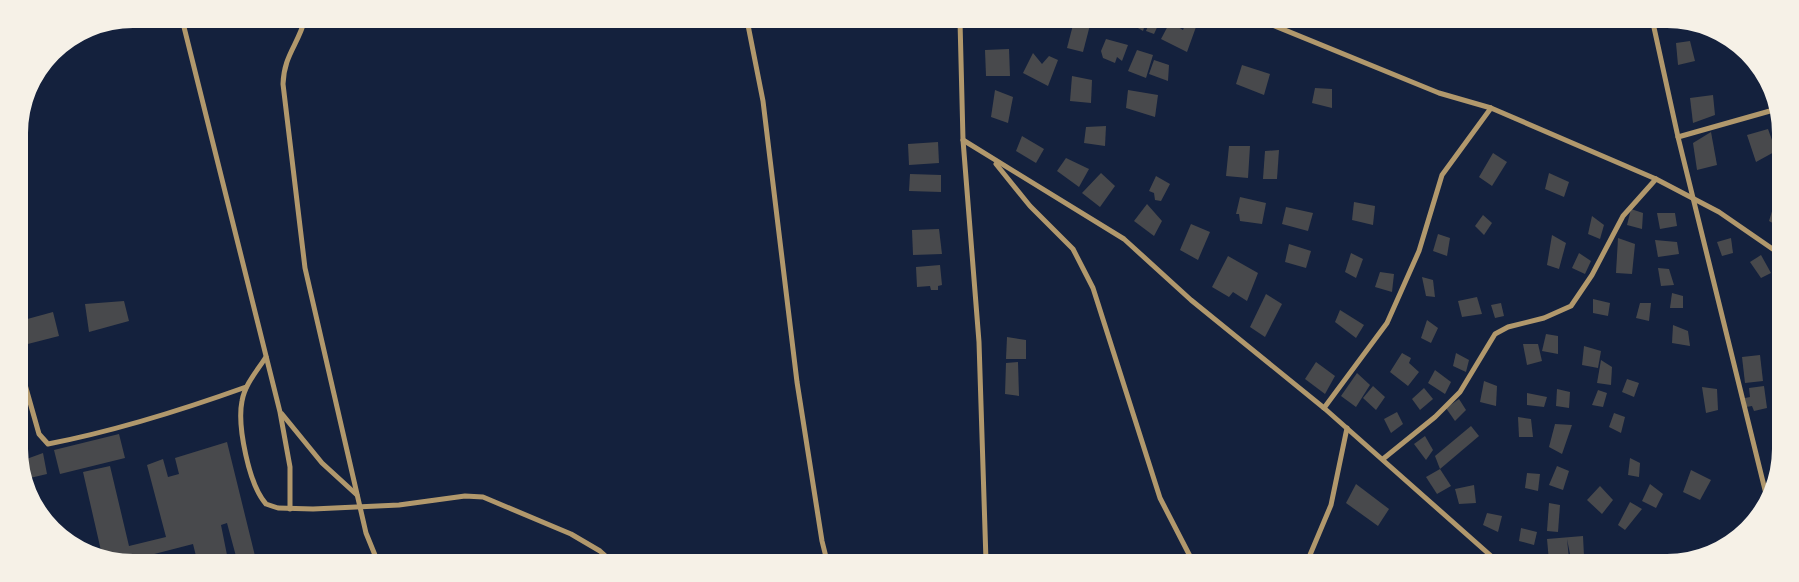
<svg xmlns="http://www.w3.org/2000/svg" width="1799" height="582" viewBox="0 0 1799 582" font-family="Lato,sans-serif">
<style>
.building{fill:#48494c}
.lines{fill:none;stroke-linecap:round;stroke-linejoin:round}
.minor{stroke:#b1986c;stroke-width:5}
</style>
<rect width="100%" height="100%" fill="#14213d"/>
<g class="building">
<path d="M1074,21L1090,25L1083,52L1067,48Z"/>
<path d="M1126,21H1146L1143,31Z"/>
<path d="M1150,21H1160L1154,34L1146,31Z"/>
<path d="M1170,22L1183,30L1186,22L1196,27L1187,52L1161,39Z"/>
<path d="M1439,22H1474V26L1439,28Z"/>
<path d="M1106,39L1128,45L1122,61L1117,57L1115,63L1103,58L1101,51Z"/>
<path d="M1690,41L1695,61L1678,65L1676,43Z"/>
<path d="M1009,49L1010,76H986L985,50Z"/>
<path d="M1137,50L1153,55L1146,78L1128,71Z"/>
<path d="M1033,53L1042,64L1049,56L1058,60L1048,86L1023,73Z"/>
<path d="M1154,60L1169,65L1168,81L1149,74Z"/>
<path d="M1242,65L1270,74L1264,95L1236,84Z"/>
<path d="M1072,76L1092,80L1091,103L1070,101Z"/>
<path d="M1315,88L1332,89V108L1312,103Z"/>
<path d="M995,90L1013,97L1008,123L991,117Z"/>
<path d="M1128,90L1158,95L1155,117L1126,108Z"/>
<path d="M1713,95L1715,115L1693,123L1690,98Z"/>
<path d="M1106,126L1105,146L1084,143L1086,127Z"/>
<path d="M1768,129L1776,151L1756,162L1747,135Z"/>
<path d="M1711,132L1717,165L1697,170L1693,143Z"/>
<path d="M1022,136L1044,149L1036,163L1016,151Z"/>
<path d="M938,142L939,163L909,165L908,144Z"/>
<path d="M1229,146H1250L1248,178L1226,176Z"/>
<path d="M1279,150L1277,179H1263L1265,151Z"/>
<path d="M1493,153L1507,162L1492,186L1479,177Z"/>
<path d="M1066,158L1089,169L1079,187L1057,171Z"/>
<path d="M1101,173L1115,186L1100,207L1082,193Z"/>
<path d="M1549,173L1569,182L1564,197L1545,189Z"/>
<path d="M910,174L941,175V192L909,191Z"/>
<path d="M1156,176L1170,184L1161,201L1155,200L1154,193L1149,191Z"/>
<path d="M1240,197L1266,203L1262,224L1240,221L1239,214H1236Z"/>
<path d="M1354,202L1375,206L1373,225L1352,220Z"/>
<path d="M1147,204L1162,221L1154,236L1134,221Z"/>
<path d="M1286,207L1313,213L1308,231L1282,224Z"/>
<path d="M1773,208L1778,211V226L1769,221Z"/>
<path d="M1631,209L1643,213L1642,229L1627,225Z"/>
<path d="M1657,213H1675L1677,226L1660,229Z"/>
<path d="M1483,215L1492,223L1484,235L1475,226Z"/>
<path d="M1592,216L1604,225L1600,239L1588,234Z"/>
<path d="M1191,224L1210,232L1198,260L1180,250Z"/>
<path d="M939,229L942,254L913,255L912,230Z"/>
<path d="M1438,234L1450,238L1447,256L1433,251Z"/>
<path d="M1552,235L1566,243L1559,269L1547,265Z"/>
<path d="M1618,238L1635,244L1632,274L1616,273Z"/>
<path d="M1731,238L1733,253L1722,256L1717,242Z"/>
<path d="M1655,240L1677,242L1679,254L1658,257Z"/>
<path d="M1289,244L1311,251L1306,268L1285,262Z"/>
<path d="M1351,253L1363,259L1356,278L1345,272Z"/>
<path d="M1579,253L1591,261L1585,274L1572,268Z"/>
<path d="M1761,255L1771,273L1761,278L1750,262Z"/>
<path d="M1228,256L1258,273L1247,301L1233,292L1229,297L1212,287Z"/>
<path d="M940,265L942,285L938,286V290H931L930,286L917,287L916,267Z"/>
<path d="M1658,268L1669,269L1674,285L1661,286Z"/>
<path d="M1380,272L1394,274L1392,292L1375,287Z"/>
<path d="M1422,277L1433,280L1435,297L1426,296Z"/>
<path d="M1672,293L1683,296V308H1670Z"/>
<path d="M1266,294L1282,304L1265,337L1250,327Z"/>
<path d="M1477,297L1482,314L1462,317L1458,301Z"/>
<path d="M1593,299L1610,303L1608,316L1593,313Z"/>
<path d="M124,301L129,321L89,332L85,304Z"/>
<path d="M1501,303L1504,316L1495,318L1491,305Z"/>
<path d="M1640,303H1651L1649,321L1636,318Z"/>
<path d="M1340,310L1364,325L1356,338L1335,322Z"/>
<path d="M53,312L59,336L20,346V321Z"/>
<path d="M1427,320L1438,328L1431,343L1421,338Z"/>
<path d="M1673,325L1688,331L1690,346L1672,343Z"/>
<path d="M1546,334L1558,336V354L1542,351Z"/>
<path d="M1007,337L1026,340V359H1006Z"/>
<path d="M1523,344H1538L1542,361L1527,365Z"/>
<path d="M1584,346L1601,351L1598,368L1582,365Z"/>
<path d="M1402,353L1411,358L1409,363L1419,372L1408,386L1390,372Z"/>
<path d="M1456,353L1469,360L1466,372L1453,366Z"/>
<path d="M1760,355L1763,381L1745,383L1742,357Z"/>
<path d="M1601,360L1612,367L1611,385L1597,383Z"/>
<path d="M1018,362L1019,396L1005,394L1006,363Z"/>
<path d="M1316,362L1335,376L1325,394L1305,379Z"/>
<path d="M1435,370L1451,382L1445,394L1428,383Z"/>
<path d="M1357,373L1370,385L1356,407L1341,396Z"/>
<path d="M1627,379L1639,383L1634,397L1622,392Z"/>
<path d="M1484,381L1497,386L1496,406L1480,402Z"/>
<path d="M1373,386L1385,397L1376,410L1363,398Z"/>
<path d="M1764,386L1767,408L1754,411L1752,406L1746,407L1745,398L1750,397L1749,388Z"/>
<path d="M1702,387L1717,389L1718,410L1706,413Z"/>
<path d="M1424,388L1433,399L1420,410L1412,399Z"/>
<path d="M1557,389L1570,392L1569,408L1556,406Z"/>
<path d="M1598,390L1607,393L1603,407L1592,405Z"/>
<path d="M1527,393L1547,397L1544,407L1527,405Z"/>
<path d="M1459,399L1466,410L1455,421L1446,408Z"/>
<path d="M1397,412L1403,424L1391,433L1384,419Z"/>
<path d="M1614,413L1625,417L1621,433L1609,427Z"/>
<path d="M1518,417L1531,419L1533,437H1519Z"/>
<path d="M1772,418H1777L1776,437H1773Z"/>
<path d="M1555,424L1572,425L1562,454L1549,447Z"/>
<path d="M1471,426L1479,436L1440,469L1435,456Z"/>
<path d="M119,434L125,458L60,474L54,450Z"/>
<path d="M1425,436L1433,450L1426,460L1414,444Z"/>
<path d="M227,442L256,560H237L227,523L221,525L228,560H197L193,544L135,559H103L98,556L102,555L83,472L110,466L129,546L166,537L147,465L163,459L168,477L179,474L175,458Z"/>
<path d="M43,453L47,474L30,478L34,497L21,471V461Z"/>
<path d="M1630,458L1640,463L1639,477L1628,475Z"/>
<path d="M1557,466L1569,471L1563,490L1549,485Z"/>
<path d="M1440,469L1451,486L1437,494L1426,477Z"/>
<path d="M1691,470L1711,480L1700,500L1683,492Z"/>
<path d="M1527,473L1540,474L1538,491L1525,488Z"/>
<path d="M1356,484L1389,509L1378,526L1346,503Z"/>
<path d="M1650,484L1663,494L1656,508L1642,501Z"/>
<path d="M1474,485L1476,503L1459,504L1455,489Z"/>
<path d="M1600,486L1613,500L1602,514L1587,500Z"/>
<path d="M1630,502L1642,509L1625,530L1618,525Z"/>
<path d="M1549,503L1560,505L1558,532L1547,531Z"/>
<path d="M1487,513L1502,516L1498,532L1483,525Z"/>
<path d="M1521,528L1537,532L1534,545L1519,541Z"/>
<path d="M1583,536L1584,556L1570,554L1567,539L1569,559L1549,561L1547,539Z"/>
</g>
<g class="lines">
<g class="minor">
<path d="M182,19L280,412L290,467V509"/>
<path d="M305,19C298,45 284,55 283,84L305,268L366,533L377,560"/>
<path d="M747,20L763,101L797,382L822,541L827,561"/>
<path d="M960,21L963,140L979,342L986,561"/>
<path d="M1265,22L1439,93L1491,108L1656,179L1719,212L1777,252"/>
<path d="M1653,23L1678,137L1766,494"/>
<path d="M1678,137L1777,109"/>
<path d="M963,140L1124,239L1191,300L1324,408L1499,563"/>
<path d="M996,164L1030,206L1073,249L1093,288L1160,498L1193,562"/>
<path d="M266,357C257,371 245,384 242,401C237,426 249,485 266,504L278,508L313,509L399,505L465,496L483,497L571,534L600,551L610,560"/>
<path d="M20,367L39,434L48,444C115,431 182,410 246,387"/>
<path d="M1324,408L1387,323L1419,251L1442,175L1491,108"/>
<path d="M282,414L322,463L357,495"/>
<path d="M1383,459L1435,417L1460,392L1495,334L1508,327L1544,318L1571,306L1592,275L1623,216L1656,179"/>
<path d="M1307,562L1331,505L1347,428"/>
<path d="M1662,563L1680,561"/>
</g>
</g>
<path d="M0 0H1799V582H0ZM133 28H1667A105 105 0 0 1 1772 133V449A105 105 0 0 1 1667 554H133A105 105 0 0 1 28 449V133A105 105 0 0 1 133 28Z" fill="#f6f1e7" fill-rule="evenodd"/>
</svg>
